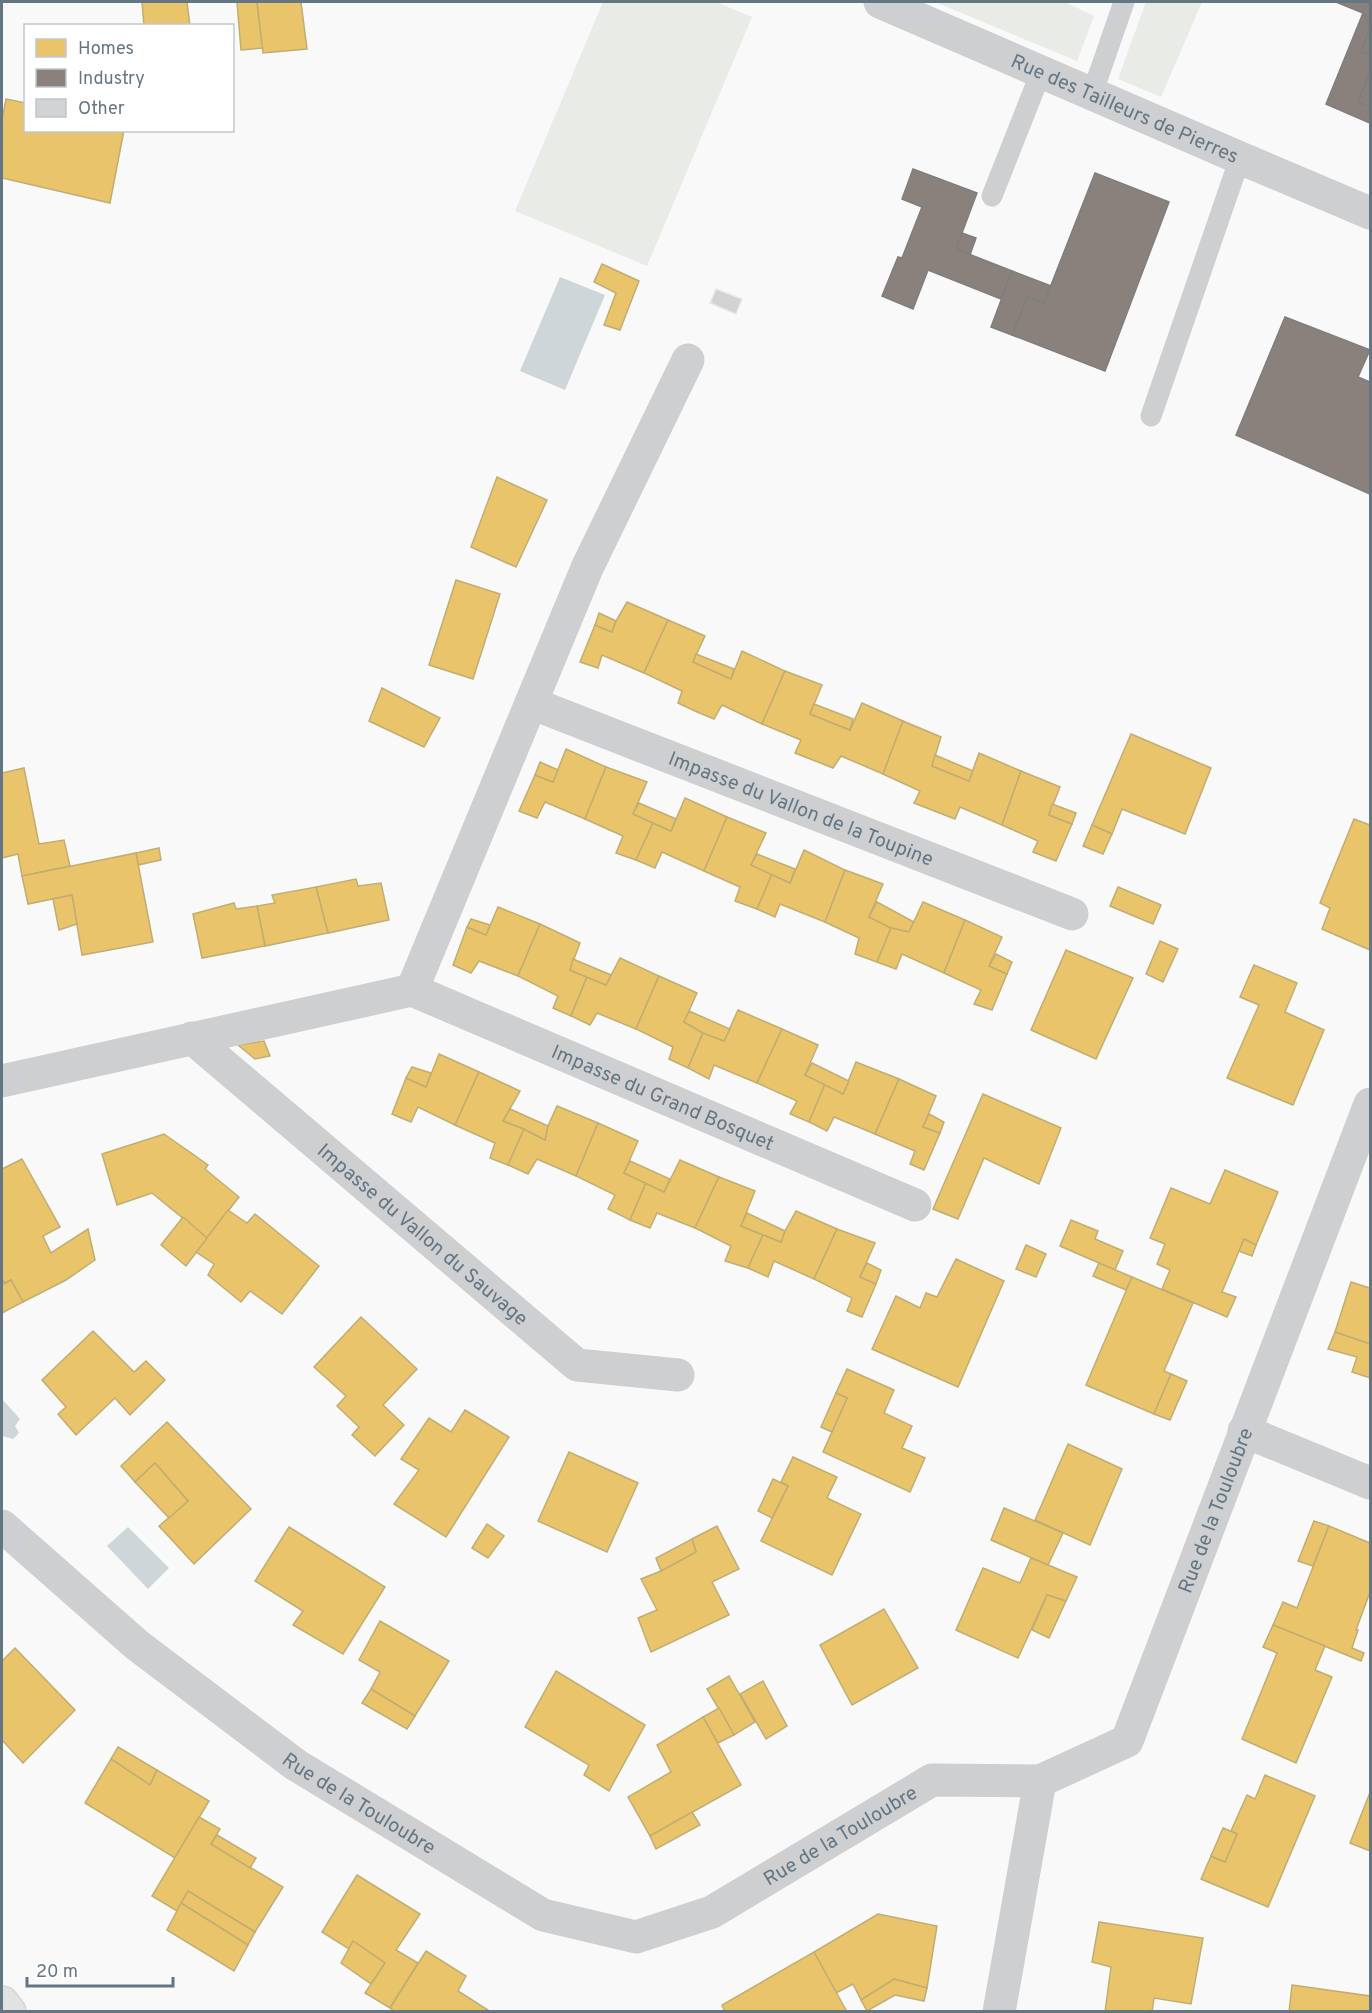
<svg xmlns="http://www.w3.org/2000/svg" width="1372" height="2013" viewBox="0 0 1372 2013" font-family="Overpass,sans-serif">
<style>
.green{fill:#e8ebe6}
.water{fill:#ced6d9}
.homes{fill:#e9c46a;stroke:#c1ad72;stroke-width:1.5}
.industry{fill:#8a817c;stroke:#7f7e7e;stroke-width:1.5}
.building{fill:#d0d2d3;stroke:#e8e8e8;stroke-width:1.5}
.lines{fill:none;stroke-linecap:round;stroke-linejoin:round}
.secondary-casing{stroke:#d5d6d7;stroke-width:36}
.lane{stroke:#cecfd0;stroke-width:21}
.street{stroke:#cecfd0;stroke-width:33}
.secondary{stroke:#e1e2e2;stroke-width:33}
.labels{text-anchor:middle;stroke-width:6;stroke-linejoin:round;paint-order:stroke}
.street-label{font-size:20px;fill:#657683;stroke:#fff}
</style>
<rect width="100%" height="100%" fill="#f9f9f9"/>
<g class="green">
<path d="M603,2H716L752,17L647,266L515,211Z"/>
<path d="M935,2H1065L1094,16L1077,61Z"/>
<path d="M1146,2H1202L1161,97L1118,79Z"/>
</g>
<g class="water">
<path d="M560,277L605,295L565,390L520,371Z"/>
<path d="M2,1399L20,1419L15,1426L19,1433L13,1439L2,1436Z"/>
<path d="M128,1527L169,1568L148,1589L107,1546Z"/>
</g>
<g class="homes">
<path d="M142,2H187L190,26H144Z"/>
<path d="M237,2H257L263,48L241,50Z"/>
<path d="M257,2H301L307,49L263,53Z"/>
<path d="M6,99L26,103V130H124L110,203L2,178V120Z"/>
<path d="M602,264L639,281L620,330L604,325L616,293L594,282Z"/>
<path d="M497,477L547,500L516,567L471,547Z"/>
<path d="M456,580L500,594L473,679L429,665Z"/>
<path d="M627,602L668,620L644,673L602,655L598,668L580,662L595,625L612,632L616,621Z"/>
<path d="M599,613L616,621L612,632L595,625Z"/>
<path d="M668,620L705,636L693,662L731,679L742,651L785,671L762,724L722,705L714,719L695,711L678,703L682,691L644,673Z"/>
<path d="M696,654L734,669L731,679L693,662Z"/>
<path d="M785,671L822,685L810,714L850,730L862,703L903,721L883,774L841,756L833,768L795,753L801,740L762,724Z"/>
<path d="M382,688L440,718L424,747L369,721Z"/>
<path d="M814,704L853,719L850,730L810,714Z"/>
<path d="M903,721L941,737L932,766L969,781L979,753L1021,771L1002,825L960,807L955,819L914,803L920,791L883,774Z"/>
<path d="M1131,734L1211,768L1185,834L1122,809L1112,834L1092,825Z"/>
<path d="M566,749L606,767L585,819L545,802L537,818L519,811L535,775L553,782Z"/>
<path d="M935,755L973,771L969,781L932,766Z"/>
<path d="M540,762L558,770L553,782L535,775Z"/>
<path d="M606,767L647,782L633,814L653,823L636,860L616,853L623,836L585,819Z"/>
<path d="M24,768L39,844L64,840L70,866L22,876L18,854L2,858V773Z"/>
<path d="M1021,771L1060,787L1049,815L1072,824L1056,861L1033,852L1038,841L1002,825Z"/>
<path d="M685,798L727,817L704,871L662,852L655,868L636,860L653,823L671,831Z"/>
<path d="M639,803L676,819L671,831L633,814Z"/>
<path d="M1052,804L1076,813L1072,824L1049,815Z"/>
<path d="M727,817L766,833L751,865L772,874L757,909L735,901L740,887L704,871Z"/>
<path d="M1354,819L1370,825V950L1322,929L1330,908L1320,903Z"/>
<path d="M1092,825L1112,834L1103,854L1083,846Z"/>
<path d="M159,848L161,860L138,865L136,853Z"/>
<path d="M804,850L845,870L825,922L780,904L775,917L757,909L772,874L790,883Z"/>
<path d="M136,853L153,942L82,955L72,895L28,904L22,876Z"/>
<path d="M757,854L795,869L790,883L751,865Z"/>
<path d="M845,870L883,884L869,917L891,928L877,962L855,954L859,938L825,922Z"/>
<path d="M356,879L358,886L381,883L389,920L328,933L316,887Z"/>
<path d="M316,887L328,933L265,946L257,906L275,903L272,895Z"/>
<path d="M1118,887L1161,905L1153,924L1110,906Z"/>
<path d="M72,895L77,924L59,930L53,899Z"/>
<path d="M877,902L914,922L909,932L891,928L869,917Z"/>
<path d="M923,902L965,920L944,973L902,954L896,969L877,962L891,928L909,932Z"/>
<path d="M234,903L236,909L257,906L265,946L202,958L193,914Z"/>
<path d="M498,907L540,924L518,976L479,961L471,973L453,965L467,927L486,935Z"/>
<path d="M471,919L490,925L486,935L467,927Z"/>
<path d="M965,920L1002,937L989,966L1007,974L992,1010L974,1004L981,990L944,973Z"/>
<path d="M540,924L580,943L570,970L587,977L571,1016L553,1008L558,996L518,976Z"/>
<path d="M1160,941L1178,949L1163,982L1146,974Z"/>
<path d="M1066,950L1133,978L1096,1059L1031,1030Z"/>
<path d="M996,954L1012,962L1007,974L989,966Z"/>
<path d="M620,958L659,976L636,1029L597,1013L590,1025L571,1016L587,977L606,985Z"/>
<path d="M573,959L611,975L606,985L570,970Z"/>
<path d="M1254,965L1297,983L1285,1012L1324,1030L1293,1105L1227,1078L1259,1005L1240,997Z"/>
<path d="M659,976L697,993L684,1022L703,1033L688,1068L669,1059L673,1047L636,1029Z"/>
<path d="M738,1010L782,1029L757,1083L714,1065L709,1079L688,1068L703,1033L724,1041Z"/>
<path d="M689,1011L730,1029L724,1041L703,1033L684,1022Z"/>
<path d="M782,1029L818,1045L805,1075L825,1084L809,1122L790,1114L797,1101L757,1083Z"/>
<path d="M264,1041L270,1056L255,1059L238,1045Z"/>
<path d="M439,1054L479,1072L455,1125L418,1107L411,1122L392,1114L406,1078L426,1087Z"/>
<path d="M856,1062L899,1079L875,1134L834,1117L827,1131L809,1122L825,1084L843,1094Z"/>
<path d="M812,1063L849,1081L843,1094L805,1075Z"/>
<path d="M412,1067L431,1073L426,1087L406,1078Z"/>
<path d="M479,1072L520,1091L503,1121L524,1129L508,1165L490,1158L495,1143L455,1125Z"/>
<path d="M899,1079L936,1096L923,1127L940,1133L924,1170L910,1164L915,1151L875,1134Z"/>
<path d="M983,1094L1061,1128L1039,1184L984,1158L958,1219L933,1209Z"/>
<path d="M557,1106L598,1123L576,1176L537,1159L528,1174L508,1165L524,1129L545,1140L548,1126Z"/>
<path d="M510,1109L548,1126L545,1140L524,1129L503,1121Z"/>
<path d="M929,1114L944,1122L940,1133L923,1127Z"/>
<path d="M598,1123L638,1141L624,1173L646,1183L630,1220L608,1209L615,1195L576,1176Z"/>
<path d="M164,1134L208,1165L205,1169L239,1197L207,1238L152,1193L117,1205L102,1154Z"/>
<path d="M22,1159L60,1227L43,1236L51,1253L88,1229L95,1260L66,1280L23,1302L11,1280L4,1283L2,1278V1169Z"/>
<path d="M680,1160L719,1177L695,1228L657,1213L650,1228L630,1220L646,1183L664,1192Z"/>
<path d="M630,1161L670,1179L664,1192L624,1173Z"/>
<path d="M1225,1170L1278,1192L1256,1245L1244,1239L1222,1292L1236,1297L1227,1317L1162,1289L1170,1270L1157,1264L1165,1244L1150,1238L1171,1188L1210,1204Z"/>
<path d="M719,1177L755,1191L741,1226L763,1235L748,1268L725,1261L731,1246L695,1228Z"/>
<path d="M228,1210L247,1223L255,1214L319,1266L282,1314L250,1291L241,1302L208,1275L214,1264L196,1252Z"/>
<path d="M796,1211L837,1229L814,1279L774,1261L768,1277L748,1268L763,1235L781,1242L785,1231Z"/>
<path d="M747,1213L785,1231L781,1242L741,1226Z"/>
<path d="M183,1217L207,1238L186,1266L161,1245Z"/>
<path d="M1071,1220L1098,1231L1095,1239L1123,1251L1115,1270L1060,1246Z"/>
<path d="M837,1229L875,1243L860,1277L876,1284L862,1317L847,1311L852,1298L814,1279Z"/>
<path d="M1244,1239L1256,1245L1252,1256L1239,1251Z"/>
<path d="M1026,1245L1046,1254L1036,1277L1016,1269Z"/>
<path d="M956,1259L1004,1281L958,1387L872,1349L896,1296L920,1308L926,1293L937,1297Z"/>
<path d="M867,1263L881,1270L876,1284L860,1277Z"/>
<path d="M1099,1263L1132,1277L1126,1290L1093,1276Z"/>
<path d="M1132,1277L1193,1303L1164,1371L1171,1374L1154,1414L1086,1385Z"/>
<path d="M11,1280L23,1302L2,1313V1285Z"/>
<path d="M1351,1282L1370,1288V1344L1335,1332Z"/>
<path d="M361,1317L417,1369L383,1405L404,1425L375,1456L352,1435L359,1427L337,1406L346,1396L314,1367Z"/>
<path d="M93,1331L134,1372L146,1361L165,1380L130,1415L115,1398L76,1435L58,1414L66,1407L42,1380Z"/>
<path d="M1335,1332L1370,1344V1378L1352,1372L1357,1357L1328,1349Z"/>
<path d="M847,1369L894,1390L884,1413L912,1426L902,1448L925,1458L910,1492L823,1452L847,1398L836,1393Z"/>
<path d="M1171,1374L1187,1381L1170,1420L1154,1414Z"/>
<path d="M836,1393L847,1398L832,1432L821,1427Z"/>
<path d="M465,1410L509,1437L446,1537L394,1504L419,1470L401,1459L429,1418L451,1432Z"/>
<path d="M167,1422L251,1509L194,1564L159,1526L188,1501L155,1463L135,1482L121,1466Z"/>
<path d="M1068,1444L1122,1469L1090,1545L1035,1520Z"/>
<path d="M569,1452L638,1483L607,1552L538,1521Z"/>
<path d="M793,1457L837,1477L827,1498L861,1514L832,1575L761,1541L788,1486L781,1482Z"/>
<path d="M155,1463L188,1501L169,1518L135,1482Z"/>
<path d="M773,1479L788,1486L772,1518L758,1511Z"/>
<path d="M1004,1508L1063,1533L1048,1565L991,1540Z"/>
<path d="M1314,1521L1329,1526L1313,1566L1298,1561Z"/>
<path d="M487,1524L504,1536L488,1558L472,1548Z"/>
<path d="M717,1526L739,1569L712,1582L729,1615L651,1652L638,1618L657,1610L641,1579L661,1571L696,1552L692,1539Z"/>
<path d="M1329,1526L1370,1543V1592L1356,1630H1358L1352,1648L1364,1653L1361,1661L1273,1625L1283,1602L1297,1608Z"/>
<path d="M289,1527L385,1587L343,1654L293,1625L303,1611L255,1581Z"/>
<path d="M692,1539L696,1552L661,1571L656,1558Z"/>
<path d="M1031,1558L1077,1577L1066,1601L1047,1595L1018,1658L956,1630L983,1568L1020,1583Z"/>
<path d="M1047,1595L1066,1601L1049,1638L1032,1630Z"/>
<path d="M884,1609L918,1668L852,1705L820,1645Z"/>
<path d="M380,1621L449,1661L415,1716L371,1689L380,1672L359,1660Z"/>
<path d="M1273,1625L1325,1646L1315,1670L1332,1677L1296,1763L1242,1739L1277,1653L1263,1647Z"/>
<path d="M15,1648L75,1710L23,1763L2,1740V1661Z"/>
<path d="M556,1671L645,1725L609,1791L584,1775L589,1765L525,1727Z"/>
<path d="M729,1676L755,1722L734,1735L707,1689Z"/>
<path d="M763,1681L787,1726L766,1739L740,1694Z"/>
<path d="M371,1689L415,1716L407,1729L362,1703Z"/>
<path d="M719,1708L734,1735L718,1743L703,1717Z"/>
<path d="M703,1717L741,1785L650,1836L628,1797L671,1772L657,1745Z"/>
<path d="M118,1747L157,1770L150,1785L111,1759Z"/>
<path d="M111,1759L150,1785L157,1770L209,1801L175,1858L85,1803Z"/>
<path d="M1265,1775L1315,1796L1268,1907L1201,1879L1211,1856L1225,1862L1237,1834L1231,1831L1247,1795L1255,1799Z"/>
<path d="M1369,1795L1370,1796V1851L1350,1843Z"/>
<path d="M692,1812L700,1825L656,1849L650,1836Z"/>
<path d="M199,1817L220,1829L211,1844L283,1887L255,1932L188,1891L177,1911L152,1896Z"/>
<path d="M1223,1828L1237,1834L1225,1862L1211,1856Z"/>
<path d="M217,1835L256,1858L250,1868L211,1844Z"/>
<path d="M357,1875L420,1914L396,1950L418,1963L390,2008L365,1993L385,1963L353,1941L349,1949L322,1932Z"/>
<path d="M188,1891L255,1932L248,1945L181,1903Z"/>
<path d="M181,1903L248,1945L234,1971L167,1930Z"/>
<path d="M878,1914L937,1926L927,1988L894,1979L861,2000L853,1984L836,1993L814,1952Z"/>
<path d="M1099,1922L1203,1938L1191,2004L1154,1998L1152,2012H1105L1111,1967L1092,1962Z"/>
<path d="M353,1941L385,1963L371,1984L341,1963Z"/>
<path d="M426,1951L466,1976L458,1991L491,2012H395L390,2008Z"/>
<path d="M814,1952L847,2012H725L722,2005Z"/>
<path d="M894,1979L927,1988L924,2001L895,1995L867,2011L861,2000Z"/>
<path d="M1292,1985L1370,1996V2012H1289Z"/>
</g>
<g class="industry">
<path d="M1336,2H1370V55L1361,52L1370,27L1363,13Z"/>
<path d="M1363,13L1370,27L1361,52L1370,55V72L1358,102L1370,107V123L1326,104Z"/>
<path d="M1370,72V107L1358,102Z"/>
<path d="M913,169L977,193L956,249L1012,271L1001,299L928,270L913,309L882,296L898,257L902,258L922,207L902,199Z"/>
<path d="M1095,173L1169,202L1105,371L1012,335L1027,297L1044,303Z"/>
<path d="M962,233L976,238L970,255L956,249Z"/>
<path d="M1012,271L1051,286L1044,303L1027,297L1012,335L991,327Z"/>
<path d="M1285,317L1370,350L1358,377L1370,382V494L1236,435Z"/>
</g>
<path class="building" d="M716,289L742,299L736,314L710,303Z"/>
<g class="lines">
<g class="secondary-casing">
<path id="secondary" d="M2,2003L9,2012"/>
</g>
<g class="lane">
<path d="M1092,94L1124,2"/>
<path d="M992,196L1041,72"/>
<path d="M1151,416L1240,158"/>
</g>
<g class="street">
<path id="s1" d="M880,2L1240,158L1370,213"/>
<path id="s2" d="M531,703L1072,914"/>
<path id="s3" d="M412,990L915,1205"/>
<path id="s4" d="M192,1038L577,1365L678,1375"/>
<path d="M2,1081L412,990L587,568L688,360"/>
<path d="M1244,1431L1370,1483"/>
<path id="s5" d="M2,1526L137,1645L296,1765L543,1915L636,1937L712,1912L932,1780L1040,1781L1127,1741L1370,1104"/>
<path d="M999,2012L1040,1781"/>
</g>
<use href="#secondary" class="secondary"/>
</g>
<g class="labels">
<g class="street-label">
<text dy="7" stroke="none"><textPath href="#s1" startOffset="267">Rue des Tailleurs de Pierres</textPath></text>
<text dy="7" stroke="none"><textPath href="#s2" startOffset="290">Impasse du Vallon de la Toupine</textPath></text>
<text dy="7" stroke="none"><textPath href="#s3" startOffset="273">Impasse du Grand Bosquet</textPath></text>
<text dy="7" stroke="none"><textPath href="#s4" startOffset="303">Impasse du Vallon du Sauvage</textPath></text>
<text dy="7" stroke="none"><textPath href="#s5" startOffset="1551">Rue de la Touloubre</textPath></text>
<text dy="7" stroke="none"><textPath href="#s5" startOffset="453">Rue de la Touloubre</textPath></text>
<text dy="7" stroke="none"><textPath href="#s5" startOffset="993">Rue de la Touloubre</textPath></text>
</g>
</g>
<rect width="1372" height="2013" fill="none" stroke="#657683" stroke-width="6"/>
<rect x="24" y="24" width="210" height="108" fill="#ffffff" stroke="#c1c8cd" stroke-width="1.5"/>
<rect x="36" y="39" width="30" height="18" fill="#e9c46a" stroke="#c1c8cd" stroke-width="1.5"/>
<text x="78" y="54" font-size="18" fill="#657683">Homes</text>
<rect x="36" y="69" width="30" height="18" fill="#8a817c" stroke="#c1c8cd" stroke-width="1.5"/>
<text x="78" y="84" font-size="18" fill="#657683">Industry</text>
<rect x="36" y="99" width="30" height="18" fill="#d0d2d3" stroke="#c1c8cd" stroke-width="1.5"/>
<text x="78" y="114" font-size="18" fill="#657683">Other</text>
<path d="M27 1977v9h146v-9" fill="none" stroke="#657683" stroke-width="3"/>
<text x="36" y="1977" font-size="18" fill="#657683" stroke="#ffffff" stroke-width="4.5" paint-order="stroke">20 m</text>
</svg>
